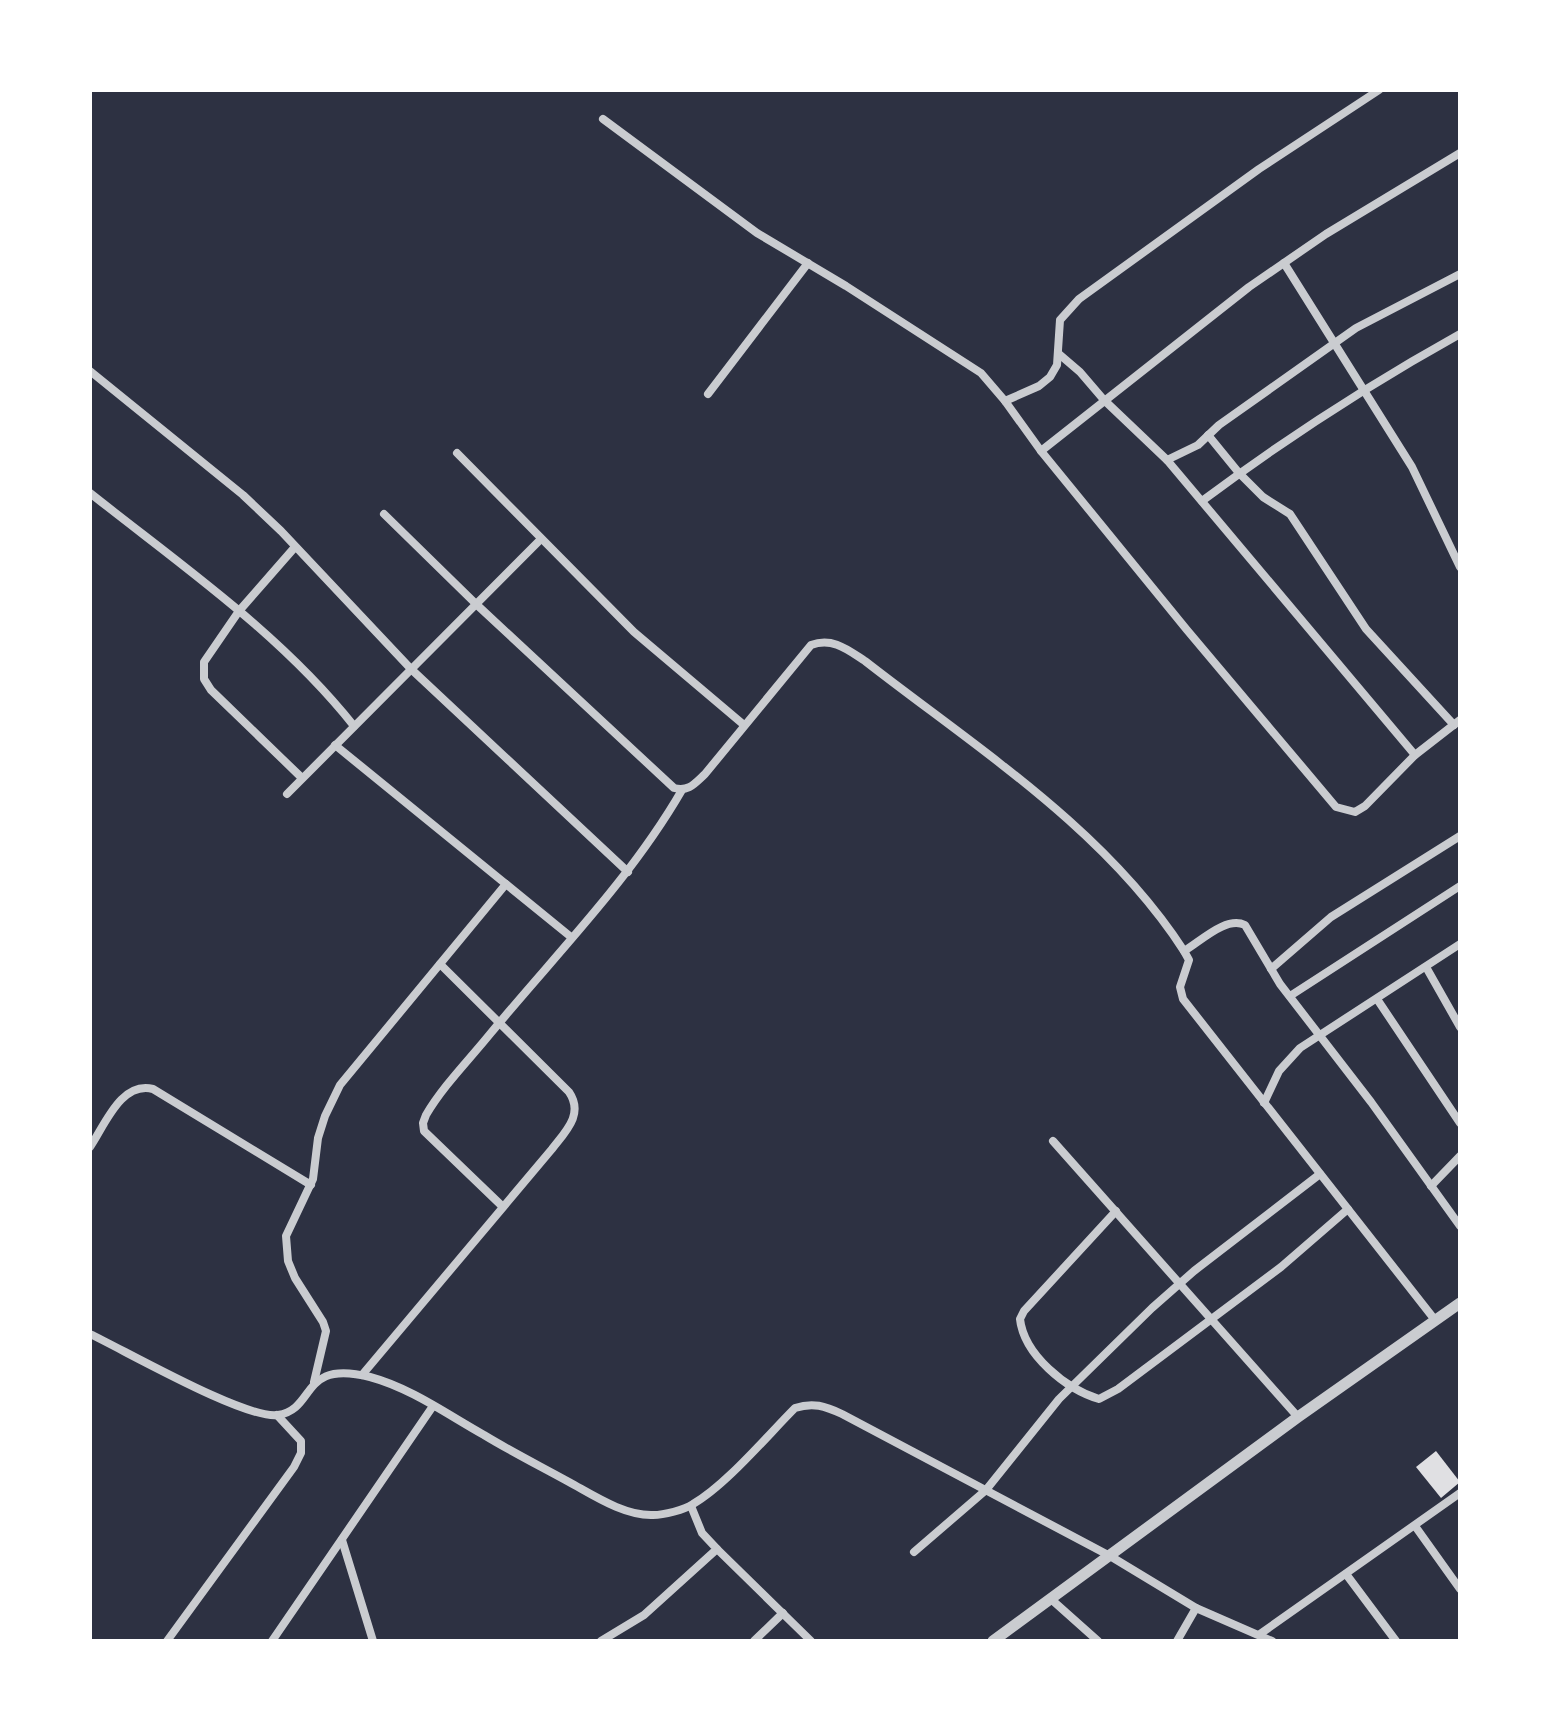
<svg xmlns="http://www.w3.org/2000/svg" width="1550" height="1731" viewBox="0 0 1550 1731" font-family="Inter,sans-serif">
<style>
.building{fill:#e0e0e3}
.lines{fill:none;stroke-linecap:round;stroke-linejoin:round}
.minor{stroke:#caccd0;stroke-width:8}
.tertiary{stroke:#caccd0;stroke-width:11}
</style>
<rect width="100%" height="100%" fill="#2d3142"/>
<path class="building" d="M1436,1451L1460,1482L1441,1498L1416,1467Z"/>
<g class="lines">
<g class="minor">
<path d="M603,119L757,233L846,286L981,373L1005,401L1041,451L1187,630L1336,807L1355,812L1365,806L1415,755L1460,720"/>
<path d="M1284,263L1412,467L1460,567"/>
<path d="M1059,354L1080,372L1104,400L1167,460L1415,755"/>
<path d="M90,371L243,495L281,531L411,669L628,872"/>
<path d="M708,394L808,263"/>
<path d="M1005,401L1039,386L1050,377L1057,365L1060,320L1079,299L1259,169L1379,90"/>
<path d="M1208,435L1239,473L1263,497L1290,514L1366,629L1454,725"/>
<path d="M1041,451L1249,287L1326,234L1460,153"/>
<path d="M457,453L634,632L744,725"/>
<path d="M1167,460L1198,445L1219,425L1356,328L1460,274"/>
<path d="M90,493C182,566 281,634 354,726"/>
<path d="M1202,501C1284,440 1370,384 1460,334"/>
<path d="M384,514L476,604L674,788C689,792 695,783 705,774L811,645C833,637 848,650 865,661C978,749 1105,829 1184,951L1189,960L1180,987L1183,999L1435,1320"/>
<path d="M295,547L239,611L204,662V679L211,690L302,778"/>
<path d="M335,745L571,937"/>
<path d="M287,794L541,539"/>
<path d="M1184,951C1201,941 1226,916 1245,925L1280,984L1371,1102L1460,1226"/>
<path d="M1426,967L1460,1027"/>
<path d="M1271,969L1331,917L1460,836"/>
<path d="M1290,996L1460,886"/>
<path d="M1377,999L1460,1123"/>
<path d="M1264,1103L1279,1071L1300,1048L1460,944"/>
<path d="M1053,1141L1298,1417"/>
<path d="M90,1147C105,1125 121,1081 153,1089L311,1185"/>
<path d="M1431,1186L1460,1156"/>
<path d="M502,1206L424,1131L423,1123L426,1115C443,1086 469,1060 490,1034C556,954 630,880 682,790"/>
<path d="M1116,1211L1024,1311L1020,1319C1024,1355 1066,1389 1099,1399L1118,1389L1281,1267L1348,1209"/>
<path d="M90,1334C126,1351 246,1420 278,1415C317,1409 299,1359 370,1377C411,1388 448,1415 484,1435C512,1452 540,1466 569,1482C593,1495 624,1516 653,1515C664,1515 684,1510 693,1504C726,1485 767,1436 795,1408C813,1402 825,1406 842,1414L1110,1556L1196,1608L1272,1641"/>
<path d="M362,1375L552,1149C566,1131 584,1114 569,1092L440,964"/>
<path d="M314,1382L326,1331L323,1322L295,1278L288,1261L286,1236L313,1179L318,1138L325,1116L340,1085L506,884"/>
<path d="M1415,1526L1460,1589"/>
<path d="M342,1540L373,1641"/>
<path d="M717,1549L811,1641"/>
<path d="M914,1552L986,1490L1059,1399L1152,1308L1194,1271L1320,1174"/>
<path d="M1346,1574L1396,1641"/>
<path d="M1052,1600L1098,1641"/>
<path d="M1260,1634L1460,1493"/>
<path d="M167,1641L294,1467L301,1453V1441L277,1415"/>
<path d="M272,1641L433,1406"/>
<path d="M601,1641L644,1615L717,1549L702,1533L691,1506"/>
<path d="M754,1641L783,1613"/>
<path d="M1177,1641L1196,1608"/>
</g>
<path class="tertiary" d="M993,1641L1298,1417L1460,1303"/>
</g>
<rect width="1550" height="1731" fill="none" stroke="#ffffff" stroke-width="184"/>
</svg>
